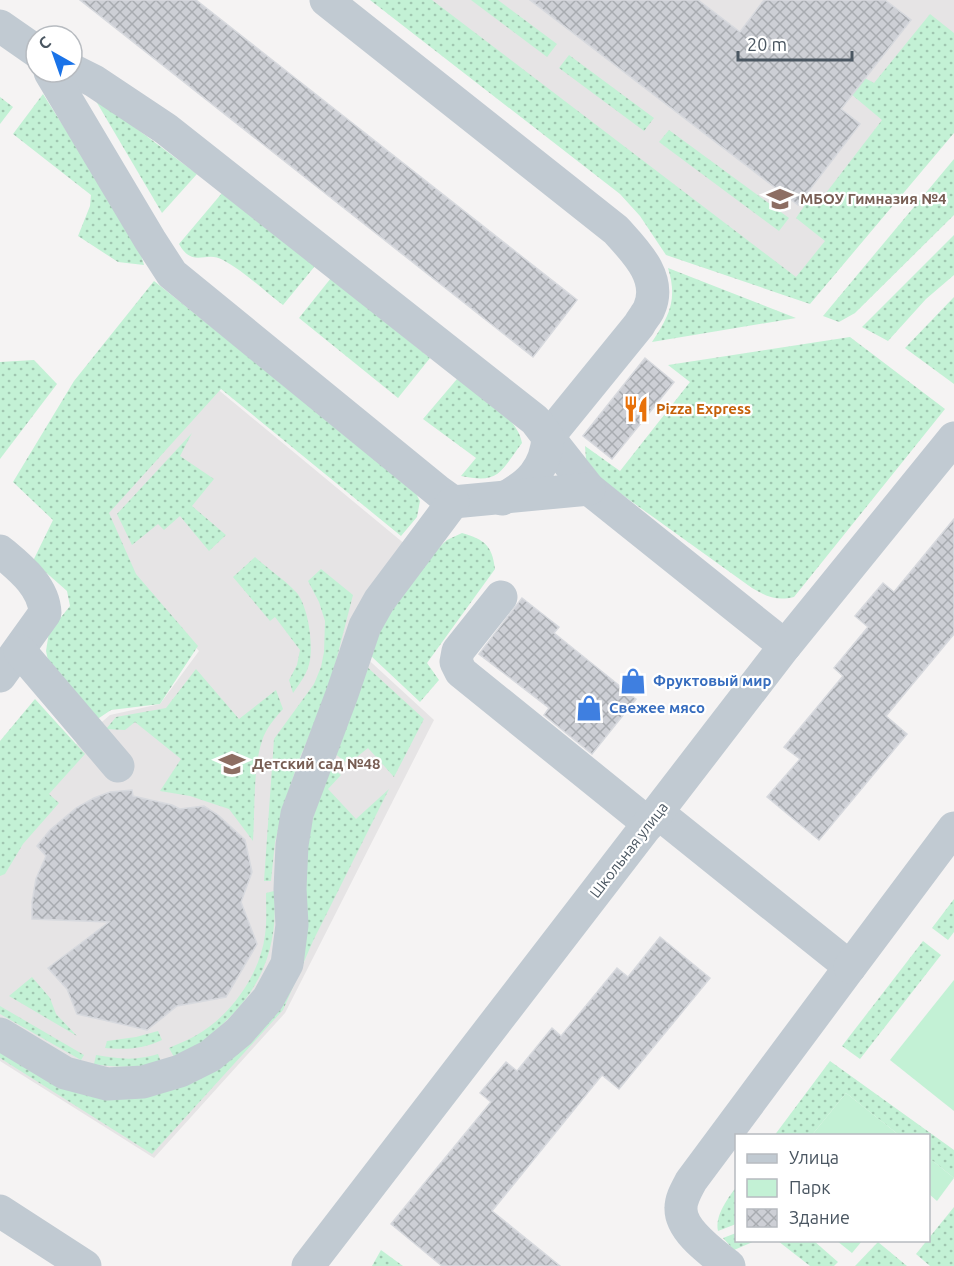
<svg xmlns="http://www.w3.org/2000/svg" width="954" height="1266" viewBox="0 0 954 1266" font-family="Ubuntu,sans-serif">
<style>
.education{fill:#e6e4e5}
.grass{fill:url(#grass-dots)}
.green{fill:#c3f1d5}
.building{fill:url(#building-cross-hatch);stroke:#d7d9de;stroke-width:1.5}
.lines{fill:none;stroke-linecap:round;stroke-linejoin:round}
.minor{stroke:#c1cad2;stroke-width:33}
.labels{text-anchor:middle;stroke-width:4.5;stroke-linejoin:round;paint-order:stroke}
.education-label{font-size:15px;font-weight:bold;fill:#785e54;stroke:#fff;text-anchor:start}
.food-label{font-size:15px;font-weight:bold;fill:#c56008;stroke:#fff;text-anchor:start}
.shop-label{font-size:15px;font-weight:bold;fill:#366cbe;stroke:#fff;text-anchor:start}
.street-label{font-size:15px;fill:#4a5661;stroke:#fff}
</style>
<defs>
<pattern id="grass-dots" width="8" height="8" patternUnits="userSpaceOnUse" patternTransform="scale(1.5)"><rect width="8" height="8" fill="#c3f1d5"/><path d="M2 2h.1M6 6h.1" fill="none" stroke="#a0c6b0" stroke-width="1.8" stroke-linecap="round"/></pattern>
<pattern id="building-cross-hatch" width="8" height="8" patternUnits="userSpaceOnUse" patternTransform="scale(1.5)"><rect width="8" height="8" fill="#cdcfd5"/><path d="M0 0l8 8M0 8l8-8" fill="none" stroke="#a8abb0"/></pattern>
</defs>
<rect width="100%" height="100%" fill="#f5f3f3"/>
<g class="education">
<path d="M422,0H954V105L803,293Z"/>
<path d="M215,387L406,545L348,641L434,720L285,1013L154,1158L0,1061V809L110,715L160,704L199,651L132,574L105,512Z"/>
</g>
<g class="grass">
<path d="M370,0H432L796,277L825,241L796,218L809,199L816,206L882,120L851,94L863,77L874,83L930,14L954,33V133L810,304L666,255L640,216L620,194Z"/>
<path d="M471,0H498L557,44L547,57Z"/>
<path d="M569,55L654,118L644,131L559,68Z"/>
<path d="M43,94L138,244L144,265L118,262L78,236L90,206L91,195L13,134Z"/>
<path d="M93,96L197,174L162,213Z"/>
<path d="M0,97L13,107L0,124Z"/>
<path d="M669,130L789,218L779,231L659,142Z"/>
<path d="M954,159V215L855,313L839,322L823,316Z"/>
<path d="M222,193L315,266L283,305C264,291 244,271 223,260C206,250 193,269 179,244Z"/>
<path d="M954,235V275L926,299L888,341L862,327Z"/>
<path d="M668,268L796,318L652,342C669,316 678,300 668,268Z"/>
<path d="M331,278L430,358L398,398L299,318Z"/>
<path d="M154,281L413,488L420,501L417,517L401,536L221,389L109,513L136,574L198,646L160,704L111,710L96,720L50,670L46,651L49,632L70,606L67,591L33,561L53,520L13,482L74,381Z"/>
<path d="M954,297V384L905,348Z"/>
<path d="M850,337L945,409L794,597C777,601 767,597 752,588L603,481L586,459L585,446L620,471L690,382L668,365Z"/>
<path d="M34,360L57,384L0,459V362Z"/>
<path d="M457,379C479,396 517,415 522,443C500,472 500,484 461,476L476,458L423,419Z"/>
<path d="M192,433L180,456L214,479L192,506L226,535L209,551L180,516L164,530L158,524L132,545L117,514Z"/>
<path d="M462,533C485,540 492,545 495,569L427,663L439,680L420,702L371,656L382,621L435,551L447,540Z"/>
<path d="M255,557C268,569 285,580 297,593C308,607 313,642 310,660C308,673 300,683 293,693L289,680L297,665L300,650L275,617L270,621L233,577Z"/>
<path d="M321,569L353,595L328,692L298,762L285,802L275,842L271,881H264L274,739L314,684L321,667L324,652L325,621L319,602L308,581Z"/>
<path d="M366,666L424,719L394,777L368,748L348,764L333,752Z"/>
<path d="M196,669L239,719L276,690L283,709C275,718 266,728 262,741C253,767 255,812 253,841L229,809L190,796L160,791L181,759L135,722L125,730L106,729L116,717L166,708Z"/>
<path d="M35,699L85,754L49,794L59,803L23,844L5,874L0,876V741Z"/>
<path d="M327,764L341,775L328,789L356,819L389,789L313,941L283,1010L152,1154L0,1058V1048L116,1097L271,1015L306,846Z"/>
<path d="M274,891C279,948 260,993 216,1030C211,1035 205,1041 199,1045C191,1050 182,1053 174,1057L169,1048C177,1044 186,1041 195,1036C230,1017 260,975 265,935C267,921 266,907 266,893Z"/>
<path d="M954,899V932L948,940L932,928Z"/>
<path d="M923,941L941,955L860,1059L842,1046Z"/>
<path d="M32,977L50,998L56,1014L77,1036L9,996Z"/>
<path d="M0,1006L84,1055L81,1060L0,1014Z"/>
<path d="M158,1031L162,1040C142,1049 126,1050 105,1048L107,1041L136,1037Z"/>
<path d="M158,1054L161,1062C138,1068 118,1068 94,1064L96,1055C122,1059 133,1061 158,1054Z"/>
<path d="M830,1061L954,1150V1178L929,1158L928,1136L899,1135L846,1093L812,1135L774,1136Z"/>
<path d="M736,1187V1224L718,1231C715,1215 727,1200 736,1187Z"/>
<path d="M954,1207V1266H930L916,1254Z"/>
<path d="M736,1233V1240L755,1241L734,1250L723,1238Z"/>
<path d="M778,1241H814L838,1262L834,1266H810Z"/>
<path d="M878,1242L907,1266H855Z"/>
<path d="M381,1250L403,1266H372Z"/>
</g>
<g class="green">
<path d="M954,980V1111L890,1060Z"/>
<path d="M846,1093L899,1135H812Z"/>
<path d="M929,1158L954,1178L937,1201L929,1194Z"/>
<path d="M837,1241H862L852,1253Z"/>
</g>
<g class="building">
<path d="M80,0H196L577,300L533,357Z"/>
<path d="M530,0H698L740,32L764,0H885L911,20L841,109L860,124L798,205Z"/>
<path d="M645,358L674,382L612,459L583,436Z"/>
<path d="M954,519V634L886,716L907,734L819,840L767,797L800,759L784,747L843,676L834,668L868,627L855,616L883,583L894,592Z"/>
<path d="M522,598L559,627L554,633L636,699L592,754L544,715L549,708L479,654Z"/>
<path d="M132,790L133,796L172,805L180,809L204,806L218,815L245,840L252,872L241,902L257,944L226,997L177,1006L147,1030L77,1014L67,989L48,968L109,922L32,919V902L36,879L46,856L37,846L50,830L76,808L94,798L110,792Z"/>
<path d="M660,937L710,978L619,1089L602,1075L492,1211L560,1266H442L391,1224L491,1102L480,1093L506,1062L517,1071L552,1028L561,1036L617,968L628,977Z"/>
</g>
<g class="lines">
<g class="minor">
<path d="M326,0L616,230C635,251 663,278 649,309C647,314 642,319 639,325L548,437L589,489L785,646"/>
<path d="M0,26L36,51"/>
<path d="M72,70L94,81L166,129L535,420L548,437C546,469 529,485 502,499"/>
<path d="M50,72L150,240L172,274L439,492L453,502L589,489"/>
<path d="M0,551C19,567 44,586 45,613L0,676"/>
<path d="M501,597L458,651L456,662L461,672L649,824"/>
<path d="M20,651L118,766"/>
<path d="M658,813L850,967L691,1181C687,1189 681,1198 681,1208C680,1231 713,1253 729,1266"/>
<path d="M850,967L954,828"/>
<path d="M0,1034L65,1073L107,1084L143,1082L180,1071L210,1056L239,1032L268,999L287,964L292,925L290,889L292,845L297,814L342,694L365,626L379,601L453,502"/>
<path d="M0,1211L85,1266"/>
<path d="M308,1266L785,646L954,438"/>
</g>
</g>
<defs>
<g id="school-bare" transform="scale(2.07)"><path d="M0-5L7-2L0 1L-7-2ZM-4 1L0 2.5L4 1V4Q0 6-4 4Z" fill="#8d6e63" stroke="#fff" stroke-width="2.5" paint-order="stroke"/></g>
<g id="restaurant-bare" transform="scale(2.07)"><path d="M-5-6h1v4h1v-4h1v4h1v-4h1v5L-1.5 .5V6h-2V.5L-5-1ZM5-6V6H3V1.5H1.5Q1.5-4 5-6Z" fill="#e8710a" stroke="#fff" stroke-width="2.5" paint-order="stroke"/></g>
<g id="shop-bare" transform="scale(2.07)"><path d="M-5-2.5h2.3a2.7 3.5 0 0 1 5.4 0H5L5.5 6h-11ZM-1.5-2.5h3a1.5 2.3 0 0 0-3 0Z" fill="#3f7fe0" stroke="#fff" stroke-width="2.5" paint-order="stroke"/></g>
</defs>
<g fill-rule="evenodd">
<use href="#school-bare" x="780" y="199"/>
<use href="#restaurant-bare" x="636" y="409"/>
<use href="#shop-bare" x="633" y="681"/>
<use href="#shop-bare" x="589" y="708"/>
<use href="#school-bare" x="232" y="764"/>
</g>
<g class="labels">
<g class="education-label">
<text x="800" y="204">МБОУ Гимназия №4</text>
<text x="252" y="769">Детский сад №48</text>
</g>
<g class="food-label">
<text x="656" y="414">Pizza Express</text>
</g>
<g class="shop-label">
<text x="653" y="686">Фруктовый мир</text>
<text x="609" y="713">Свежее мясо</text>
</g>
<g class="street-label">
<text transform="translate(629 850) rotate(-52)" y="5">Школьная улица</text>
</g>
</g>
<rect x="735" y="1134" width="195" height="108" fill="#ffffff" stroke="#b7bbc0" stroke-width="1.5"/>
<rect x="747" y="1154" width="30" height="9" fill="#c1cad2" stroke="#b7bbc0" stroke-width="1.5"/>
<text x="789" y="1164" font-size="18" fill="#4a5661">Улица</text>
<rect x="747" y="1179" width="30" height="18" fill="#c3f1d5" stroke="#b7bbc0" stroke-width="1.5"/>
<text x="789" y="1194" font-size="18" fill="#4a5661">Парк</text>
<rect x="747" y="1209" width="30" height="18" fill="url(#building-cross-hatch)" stroke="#b7bbc0" stroke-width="1.5"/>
<text x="789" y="1224" font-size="18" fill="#4a5661">Здание</text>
<g transform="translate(54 54) rotate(320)"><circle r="28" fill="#ffffff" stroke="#b7bbc0" stroke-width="1.5"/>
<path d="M0-4.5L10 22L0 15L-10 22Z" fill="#1a73e8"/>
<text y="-9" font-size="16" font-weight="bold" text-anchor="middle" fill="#4a5661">С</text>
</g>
<path d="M738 51v9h114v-9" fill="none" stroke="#4a5661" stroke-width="3"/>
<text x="747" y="51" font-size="18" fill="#4a5661" stroke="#ffffff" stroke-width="4.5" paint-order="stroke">20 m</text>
</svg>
